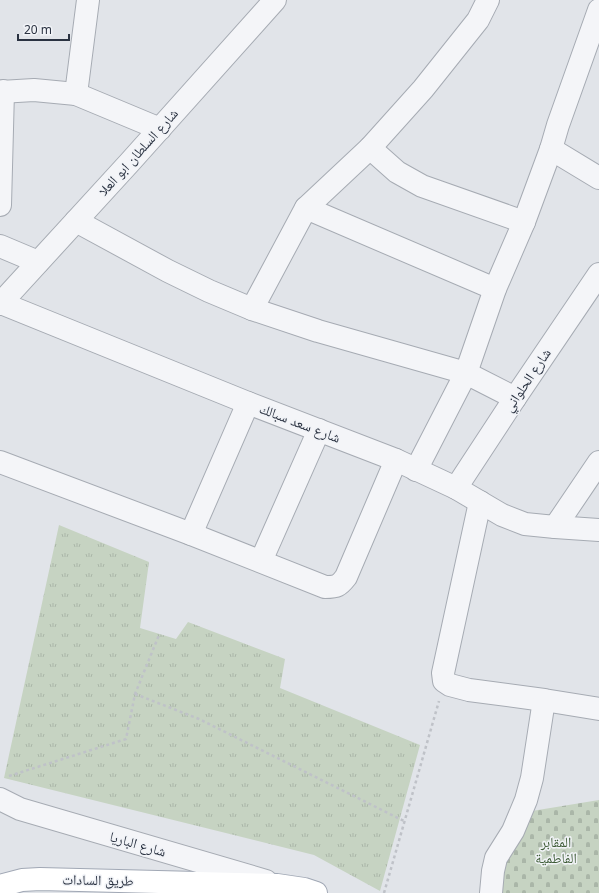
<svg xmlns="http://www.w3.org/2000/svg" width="599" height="893" viewBox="0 0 599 893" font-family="'Noto Sans','Noto Naskh Arabic',sans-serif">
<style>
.grass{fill:url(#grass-tufts)}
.cemetery{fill:url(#cemetery-stones)}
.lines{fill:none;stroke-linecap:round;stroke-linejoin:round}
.minor-casing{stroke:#a6abb3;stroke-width:24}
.major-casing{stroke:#a1a8b5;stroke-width:24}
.path{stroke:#bfc2c8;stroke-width:2.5;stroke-dasharray:3 3;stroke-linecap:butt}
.minor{stroke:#f4f5f8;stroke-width:22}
.major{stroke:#fff;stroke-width:22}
.labels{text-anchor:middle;stroke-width:3;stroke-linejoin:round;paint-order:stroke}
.street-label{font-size:14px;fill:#2a3241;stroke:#f1f3f7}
.park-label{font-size:14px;fill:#3e5c37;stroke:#f1f3f7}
</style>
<defs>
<pattern id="grass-tufts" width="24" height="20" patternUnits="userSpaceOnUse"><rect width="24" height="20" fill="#c6d3c2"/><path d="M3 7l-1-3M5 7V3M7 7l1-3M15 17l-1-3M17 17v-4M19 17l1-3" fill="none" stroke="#aab6a8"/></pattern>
<pattern id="cemetery-stones" width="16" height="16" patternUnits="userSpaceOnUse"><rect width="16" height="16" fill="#c6d3c2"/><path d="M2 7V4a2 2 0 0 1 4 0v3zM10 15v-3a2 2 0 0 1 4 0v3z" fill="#aab6a8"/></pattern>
</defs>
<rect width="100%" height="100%" fill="#e1e4e9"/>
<path class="grass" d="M59,525L149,562L140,628L176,639L188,622L285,659L280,688L420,745L380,891L314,855L4,778Z"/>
<path class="cemetery" d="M599,800V893H495L497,861L532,811Z"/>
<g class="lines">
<g class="minor-casing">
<g id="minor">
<path d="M0,92L34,90L76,94L160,129"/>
<path d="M76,94L88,0"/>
<path d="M370,148L397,172L422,186L524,222"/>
<path d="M551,149L599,178"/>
<path d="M0,205L3,91"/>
<path d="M306,208L495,289"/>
<path d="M76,221L168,271L209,291L252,309L318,331L466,373L515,398"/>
<path d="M0,246L38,262"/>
<path d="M1,303L248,403L396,460L456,488L502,515L525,524L555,527L599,530"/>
<path d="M0,304L130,162L275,0"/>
<path d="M252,309L306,208L370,148L423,89L478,20L488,0"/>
<path d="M0,462L191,534L325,587C337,587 339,586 346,577L396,460"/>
<path d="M416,470L466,373L495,289L524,222L551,149L558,125L599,10"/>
<path d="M456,488L515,398L599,274"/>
<path d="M480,502L443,673L444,681L450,685L469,690L544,700L599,709"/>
<path d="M555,527L599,462"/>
<path d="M191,534L248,403"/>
<path d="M261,561L319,430"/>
<path d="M0,799L20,809L266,881"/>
<path d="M491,893L493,871L496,858L513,831L526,800L532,778L544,700"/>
</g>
</g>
<g class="major-casing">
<path id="major" d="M0,886L22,880L40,879L277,885L304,889L316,893"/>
</g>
<g class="path">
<path d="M135,694L199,719L404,821"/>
<path d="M9,776L126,739L135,694L159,635"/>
<path d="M384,893L439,701"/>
</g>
<use href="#minor" class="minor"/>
<use href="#major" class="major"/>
</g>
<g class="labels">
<g class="street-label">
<text transform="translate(138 152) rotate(-48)" y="5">شارع السلطان ابو العلا</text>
<text transform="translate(527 380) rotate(-56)" y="5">شارع الحلواني</text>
<text transform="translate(300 423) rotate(21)" y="5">شارع سعد سبالك</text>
<text transform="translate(138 844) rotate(16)" y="5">شارع الباريا</text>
<text transform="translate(98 880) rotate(1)" y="5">طريق السادات</text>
</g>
<g class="park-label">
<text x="556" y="847">المقابر<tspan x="556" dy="16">الفاطمية</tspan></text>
</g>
</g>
<path d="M18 34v6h51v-6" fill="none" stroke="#2a3241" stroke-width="2"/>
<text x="24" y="34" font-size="12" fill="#2a3241" stroke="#f1f3f7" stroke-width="3" paint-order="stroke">20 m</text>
</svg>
